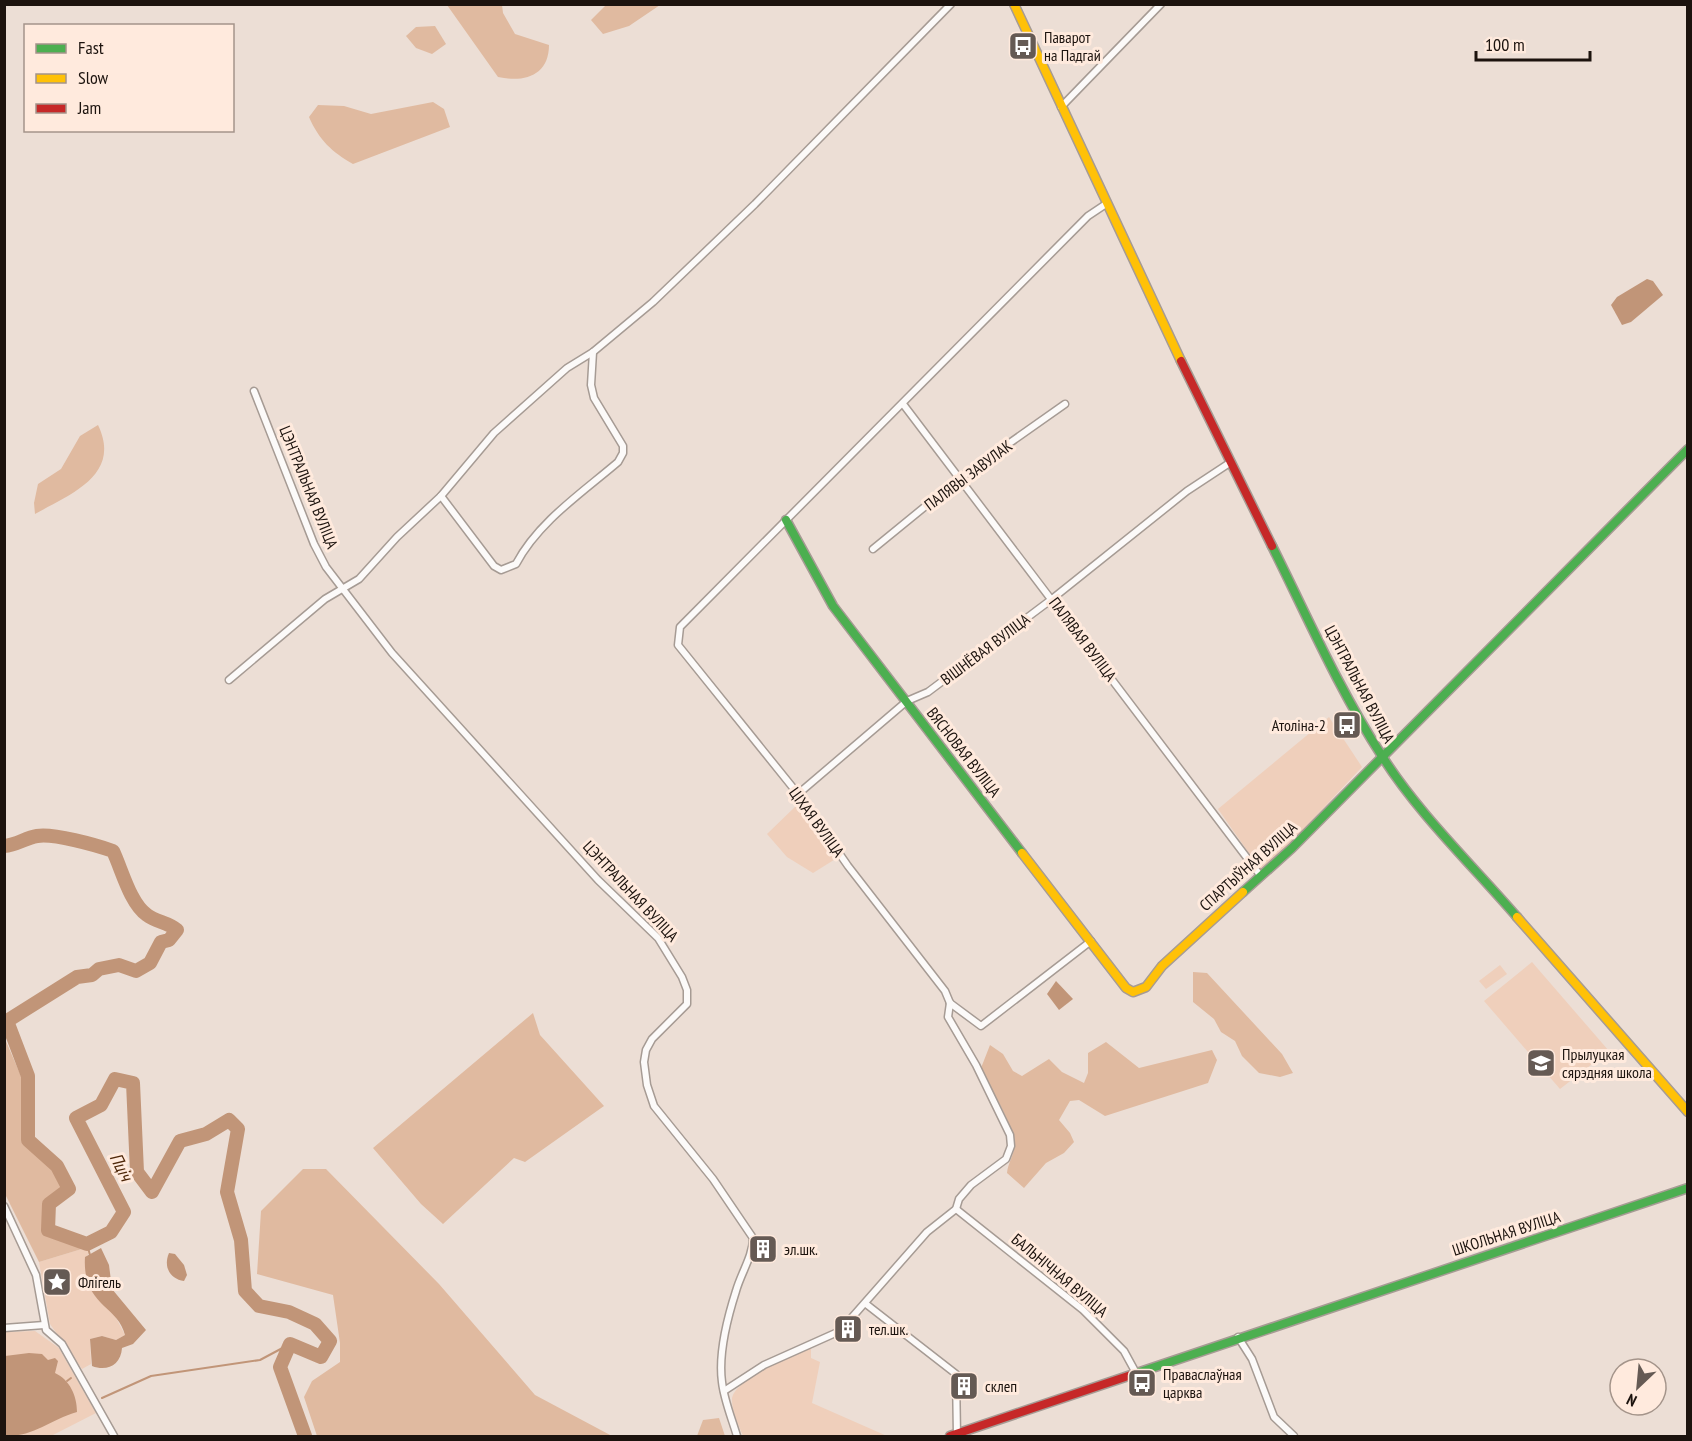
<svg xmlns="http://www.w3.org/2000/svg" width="1692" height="1441" viewBox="0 0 1692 1441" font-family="'PT Sans Narrow',sans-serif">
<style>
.green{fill:#efcfbb}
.forest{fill:#e0baa0}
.water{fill:#c19578}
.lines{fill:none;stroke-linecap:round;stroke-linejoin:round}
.stream{stroke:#c19578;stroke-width:2}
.river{stroke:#c19578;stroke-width:14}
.street-casing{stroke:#a69b94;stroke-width:9}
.fast-casing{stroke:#a69b94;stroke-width:11}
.slow-casing{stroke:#a69b94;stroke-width:11}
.jam-casing{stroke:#a69b94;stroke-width:11}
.street{stroke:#fcfaf9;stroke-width:6}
.fast{stroke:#4caf50;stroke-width:8}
.slow{stroke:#ffc107;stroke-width:8}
.jam{stroke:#c62828;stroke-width:8}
.labels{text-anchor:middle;stroke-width:6;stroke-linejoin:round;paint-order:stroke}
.poi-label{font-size:16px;fill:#1c130e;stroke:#ffeadd;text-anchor:start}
.street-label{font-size:16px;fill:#1c130e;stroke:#ffeadd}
.water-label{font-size:18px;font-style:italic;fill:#4e2709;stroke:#ffeadd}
</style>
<rect width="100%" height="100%" fill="#ecded5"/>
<g class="green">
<path d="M1329,717L1362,767L1288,846L1260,869L1218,809Z"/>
<path d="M797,805L837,858L813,873L787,857L767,834Z"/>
<path d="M1532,962L1609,1051L1560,1089L1484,1001Z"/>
<path d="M1500,965L1507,974L1486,989L1479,981Z"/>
<path d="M85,1248L90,1252L85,1258L125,1335L116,1340L102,1336L90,1339L91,1364L82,1369L50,1324L39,1262Z"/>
<path d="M35,1331L59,1348L96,1413L51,1436H5V1332Z"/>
<path d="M811,1347V1358L820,1362L812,1403L887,1436H743C739,1426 732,1412 732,1400C731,1380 794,1355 811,1347Z"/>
</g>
<g class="forest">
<path d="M447,5H502L503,13L515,34L549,45C549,75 525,83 498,77Z"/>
<path d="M606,5V4L660,5L629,26L603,34L591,20Z"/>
<path d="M435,26L446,44L432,54L416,48L406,36L416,27Z"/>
<path d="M433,102L444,109L450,127L353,164C332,152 319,140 309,117L318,105L344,106L371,114Z"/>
<path d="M98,425C122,475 71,494 35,514L34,503L38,484L61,469L80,436Z"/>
<path d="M1193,972L1207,973L1282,1054L1293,1073L1280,1077L1259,1073L1242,1056L1235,1041L1221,1032L1214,1019L1193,1002Z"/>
<path d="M533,1013L540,1035L604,1106L525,1162L514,1158L443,1224L421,1204L373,1148Z"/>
<path d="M5,1039L21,1076L26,1141L55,1167L66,1188L47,1201V1231L84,1245L85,1248L39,1262L5,1194Z"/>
<path d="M1106,1042L1139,1068L1212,1050L1217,1060L1208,1083L1105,1116L1079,1100L1070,1101L1059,1120L1070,1133L1074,1142L1064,1153L1046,1163L1024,1188L1007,1173C1008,1162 1016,1153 1014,1141C1011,1120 990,1088 981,1068L990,1045L1003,1054L1013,1071L1022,1076L1049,1059L1062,1072L1084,1083L1088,1073V1053Z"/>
<path d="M303,1169H326L439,1284L535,1395L612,1436H317L304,1397L312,1381L340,1362V1343L333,1295L257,1274L261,1211Z"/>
<path d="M719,1418L725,1436H697L703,1420Z"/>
</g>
<g class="water">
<path d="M1647,279L1653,281L1663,295L1631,322L1622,325L1611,305L1617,297Z"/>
<path d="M1056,981L1073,999L1059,1010L1047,994Z"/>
<path d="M101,1248L109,1265L112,1289L146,1330L133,1344L122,1348C121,1365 107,1372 92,1366L90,1339L102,1336L116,1340L125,1335C118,1305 82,1306 85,1257Z"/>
<path d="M169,1253L175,1254L184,1265L187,1275L184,1281C170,1279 163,1267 169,1253Z"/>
<path d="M29,1353L42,1354L48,1360L55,1358L58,1361L55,1373C70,1380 77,1396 77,1412C50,1420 33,1437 5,1436V1356Z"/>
</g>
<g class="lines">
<g class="stream">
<path d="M87,1244L90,1255"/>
<path d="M67,1381L71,1378"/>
<path d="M102,1398L151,1376L260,1360L290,1344"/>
</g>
<path class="river" d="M4,846C17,845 25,838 37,836C53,833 96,845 113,851C122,870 130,903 147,915C156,922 168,922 177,930L169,940L161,942L150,963L136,971L119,965L99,969L92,975L77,977L7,1021L28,1076V1140L57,1166L69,1189L49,1204L48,1230L87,1244L111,1232L124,1212L76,1118L101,1105L115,1079L133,1083L137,1172L152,1192L180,1141L206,1134L229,1120L238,1129L227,1192L241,1240L245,1291L259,1306L289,1312L315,1324L330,1341L321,1357L290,1344L280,1367L305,1436"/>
<g class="street-casing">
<g id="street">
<path d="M1061,107L1161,4"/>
<path d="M254,391L314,544L326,567L392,653L598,880L658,938L682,977L687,990V1004L652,1039L646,1050L644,1062L647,1085L654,1106L713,1179L753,1238C753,1256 741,1273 736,1291C727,1319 718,1353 722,1382C724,1400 732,1419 737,1436"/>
<path d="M903,404L1260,875"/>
<path d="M441,496L494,566L501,570L516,564C538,522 583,492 618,462L623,453V446L594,398L591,385L593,352"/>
<path d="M873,549L960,478L1065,404"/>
<path d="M229,680L325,599L359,579L397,537L441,496L494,433L567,368L593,352L653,302L755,204L951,4"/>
<path d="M798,794L907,701L928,692L1052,599L1187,491L1231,462"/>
<path d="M950,1003L945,991L848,866L798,794L678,645L680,627L1088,216L1106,204"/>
<path d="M950,1003L981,1026L1091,941"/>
<path d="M4,1206L36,1275L46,1330L62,1344L114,1436"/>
<path d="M956,1209L1083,1310L1124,1351L1136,1373"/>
<path d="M866,1304L956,1374L957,1436"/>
<path d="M4,1328L44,1325"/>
<path d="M1238,1337L1252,1359L1274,1417L1294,1436"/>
<path d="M724,1391L764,1365L840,1331L927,1232L956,1209L959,1199L971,1185L1006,1159L1011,1146L1010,1135L976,1065L948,1017L950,1003"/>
</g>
</g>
<g class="fast-casing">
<g id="fast">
<path d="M786,520L833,606L1022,853"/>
<path d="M1272,546C1307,616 1339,690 1382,756C1417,812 1473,866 1517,917"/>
<path d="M1243,892L1292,848L1688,449"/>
<path d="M1137,1373L1688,1188"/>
</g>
</g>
<g class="slow-casing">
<g id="slow">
<path d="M1014,4L1181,361"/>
<path d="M1022,853L1126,988L1133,992L1146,987L1162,966L1243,892"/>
<path d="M1517,917L1688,1112"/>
</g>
</g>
<g class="jam-casing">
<g id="jam">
<path d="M1181,361L1272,546"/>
<path d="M950,1436L1137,1373"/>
</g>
</g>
<use href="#street" class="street"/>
<use href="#fast" class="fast"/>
<use href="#slow" class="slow"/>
<use href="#jam" class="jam"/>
</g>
<defs>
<g id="bus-square" transform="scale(1.5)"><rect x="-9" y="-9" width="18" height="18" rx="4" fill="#655a54" stroke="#ffeadd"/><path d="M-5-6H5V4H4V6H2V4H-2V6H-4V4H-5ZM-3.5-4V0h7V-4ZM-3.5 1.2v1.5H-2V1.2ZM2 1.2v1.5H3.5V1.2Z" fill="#fff"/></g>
<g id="school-square" transform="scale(1.5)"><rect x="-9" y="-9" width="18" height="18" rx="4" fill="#655a54" stroke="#ffeadd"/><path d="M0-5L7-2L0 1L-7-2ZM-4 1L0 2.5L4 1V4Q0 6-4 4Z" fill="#fff"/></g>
<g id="building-square" transform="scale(1.5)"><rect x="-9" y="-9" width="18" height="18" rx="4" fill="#655a54" stroke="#ffeadd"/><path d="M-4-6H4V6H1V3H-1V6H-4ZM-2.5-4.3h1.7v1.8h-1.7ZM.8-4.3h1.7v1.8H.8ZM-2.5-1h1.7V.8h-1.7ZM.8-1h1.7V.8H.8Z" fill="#fff"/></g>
<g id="sight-square" transform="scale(1.5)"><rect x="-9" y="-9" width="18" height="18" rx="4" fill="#655a54" stroke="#ffeadd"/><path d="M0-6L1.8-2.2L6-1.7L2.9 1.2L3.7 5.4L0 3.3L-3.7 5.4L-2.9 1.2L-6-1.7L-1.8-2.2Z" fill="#fff"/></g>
</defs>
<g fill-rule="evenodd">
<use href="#bus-square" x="1023" y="46"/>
<use href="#bus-square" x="1347" y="725"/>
<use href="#school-square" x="1541" y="1063"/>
<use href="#building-square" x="763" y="1249"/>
<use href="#sight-square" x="57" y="1282"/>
<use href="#building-square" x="848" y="1329"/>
<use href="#bus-square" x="1142" y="1383"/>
<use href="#building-square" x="964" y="1386"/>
</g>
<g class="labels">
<g class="poi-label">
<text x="1044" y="43">Паварот<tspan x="1044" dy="18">на Падгай</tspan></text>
<text x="1326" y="731" text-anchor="end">Атоліна-2</text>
<text x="1562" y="1060">Прылуцкая<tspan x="1562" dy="18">сярэдняя школа</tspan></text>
<text x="784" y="1255">эл.шк.</text>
<text x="78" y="1288">Флігель</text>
<text x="869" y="1335">тел.шк.</text>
<text x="1163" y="1380">Праваслаўная<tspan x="1163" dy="18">царква</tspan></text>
<text x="985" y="1392">склеп</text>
</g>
<g class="street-label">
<text transform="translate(968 475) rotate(-37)" y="6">ПАЛЯВЫ ЗАВУЛАК</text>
<text transform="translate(309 487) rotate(68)" y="6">ЦЭНТРАЛЬНАЯ ВУЛІЦА</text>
<text transform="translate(1083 639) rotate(53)" y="6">ПАЛЯВАЯ ВУЛІЦА</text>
<text transform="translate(985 649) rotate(-37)" y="6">ВІШНЁВАЯ ВУЛІЦА</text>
<text transform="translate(1360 684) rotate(62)" y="6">ЦЭНТРАЛЬНАЯ ВУЛІЦА</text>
<text transform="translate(964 752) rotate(52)" y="6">ВЯСНОВАЯ ВУЛІЦА</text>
<text transform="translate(817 822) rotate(54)" y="6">ЦІХАЯ ВУЛІЦА</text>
<text transform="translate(1248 866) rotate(-42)" y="6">СПАРТЫЎНАЯ ВУЛІЦА</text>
<text transform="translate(631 891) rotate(47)" y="6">ЦЭНТРАЛЬНАЯ ВУЛІЦА</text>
<text transform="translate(1506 1233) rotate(-18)" y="6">ШКОЛЬНАЯ ВУЛІЦА</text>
<text transform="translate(1060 1275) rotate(40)" y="6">БАЛЬНІЧНАЯ ВУЛІЦА</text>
</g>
<g class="water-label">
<text transform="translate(121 1167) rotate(63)" y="6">Пціч</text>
</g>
</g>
<rect width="1692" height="1441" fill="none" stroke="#1c130e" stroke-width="12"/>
<rect x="24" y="24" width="210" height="108" fill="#ffeadd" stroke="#a4948a" stroke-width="1.5"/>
<rect x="36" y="44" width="30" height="9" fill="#4caf50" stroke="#a4948a" stroke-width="1.5"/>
<text x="78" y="54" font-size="18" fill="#1c130e">Fast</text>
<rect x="36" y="74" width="30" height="9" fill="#ffc107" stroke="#a4948a" stroke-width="1.5"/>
<text x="78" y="84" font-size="18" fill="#1c130e">Slow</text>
<rect x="36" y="104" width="30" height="9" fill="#c62828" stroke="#a4948a" stroke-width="1.5"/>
<text x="78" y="114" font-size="18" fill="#1c130e">Jam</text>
<g transform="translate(1638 1387) rotate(206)"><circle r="28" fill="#ffeadd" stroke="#a4948a" stroke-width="1.5"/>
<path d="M0-4.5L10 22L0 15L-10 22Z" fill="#655a54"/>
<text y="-9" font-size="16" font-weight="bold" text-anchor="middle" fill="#1c130e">N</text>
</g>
<path d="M1476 51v9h114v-9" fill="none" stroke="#1c130e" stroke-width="3"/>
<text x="1485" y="51" font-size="18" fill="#1c130e" stroke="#ffeadd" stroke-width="4.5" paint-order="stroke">100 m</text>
</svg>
